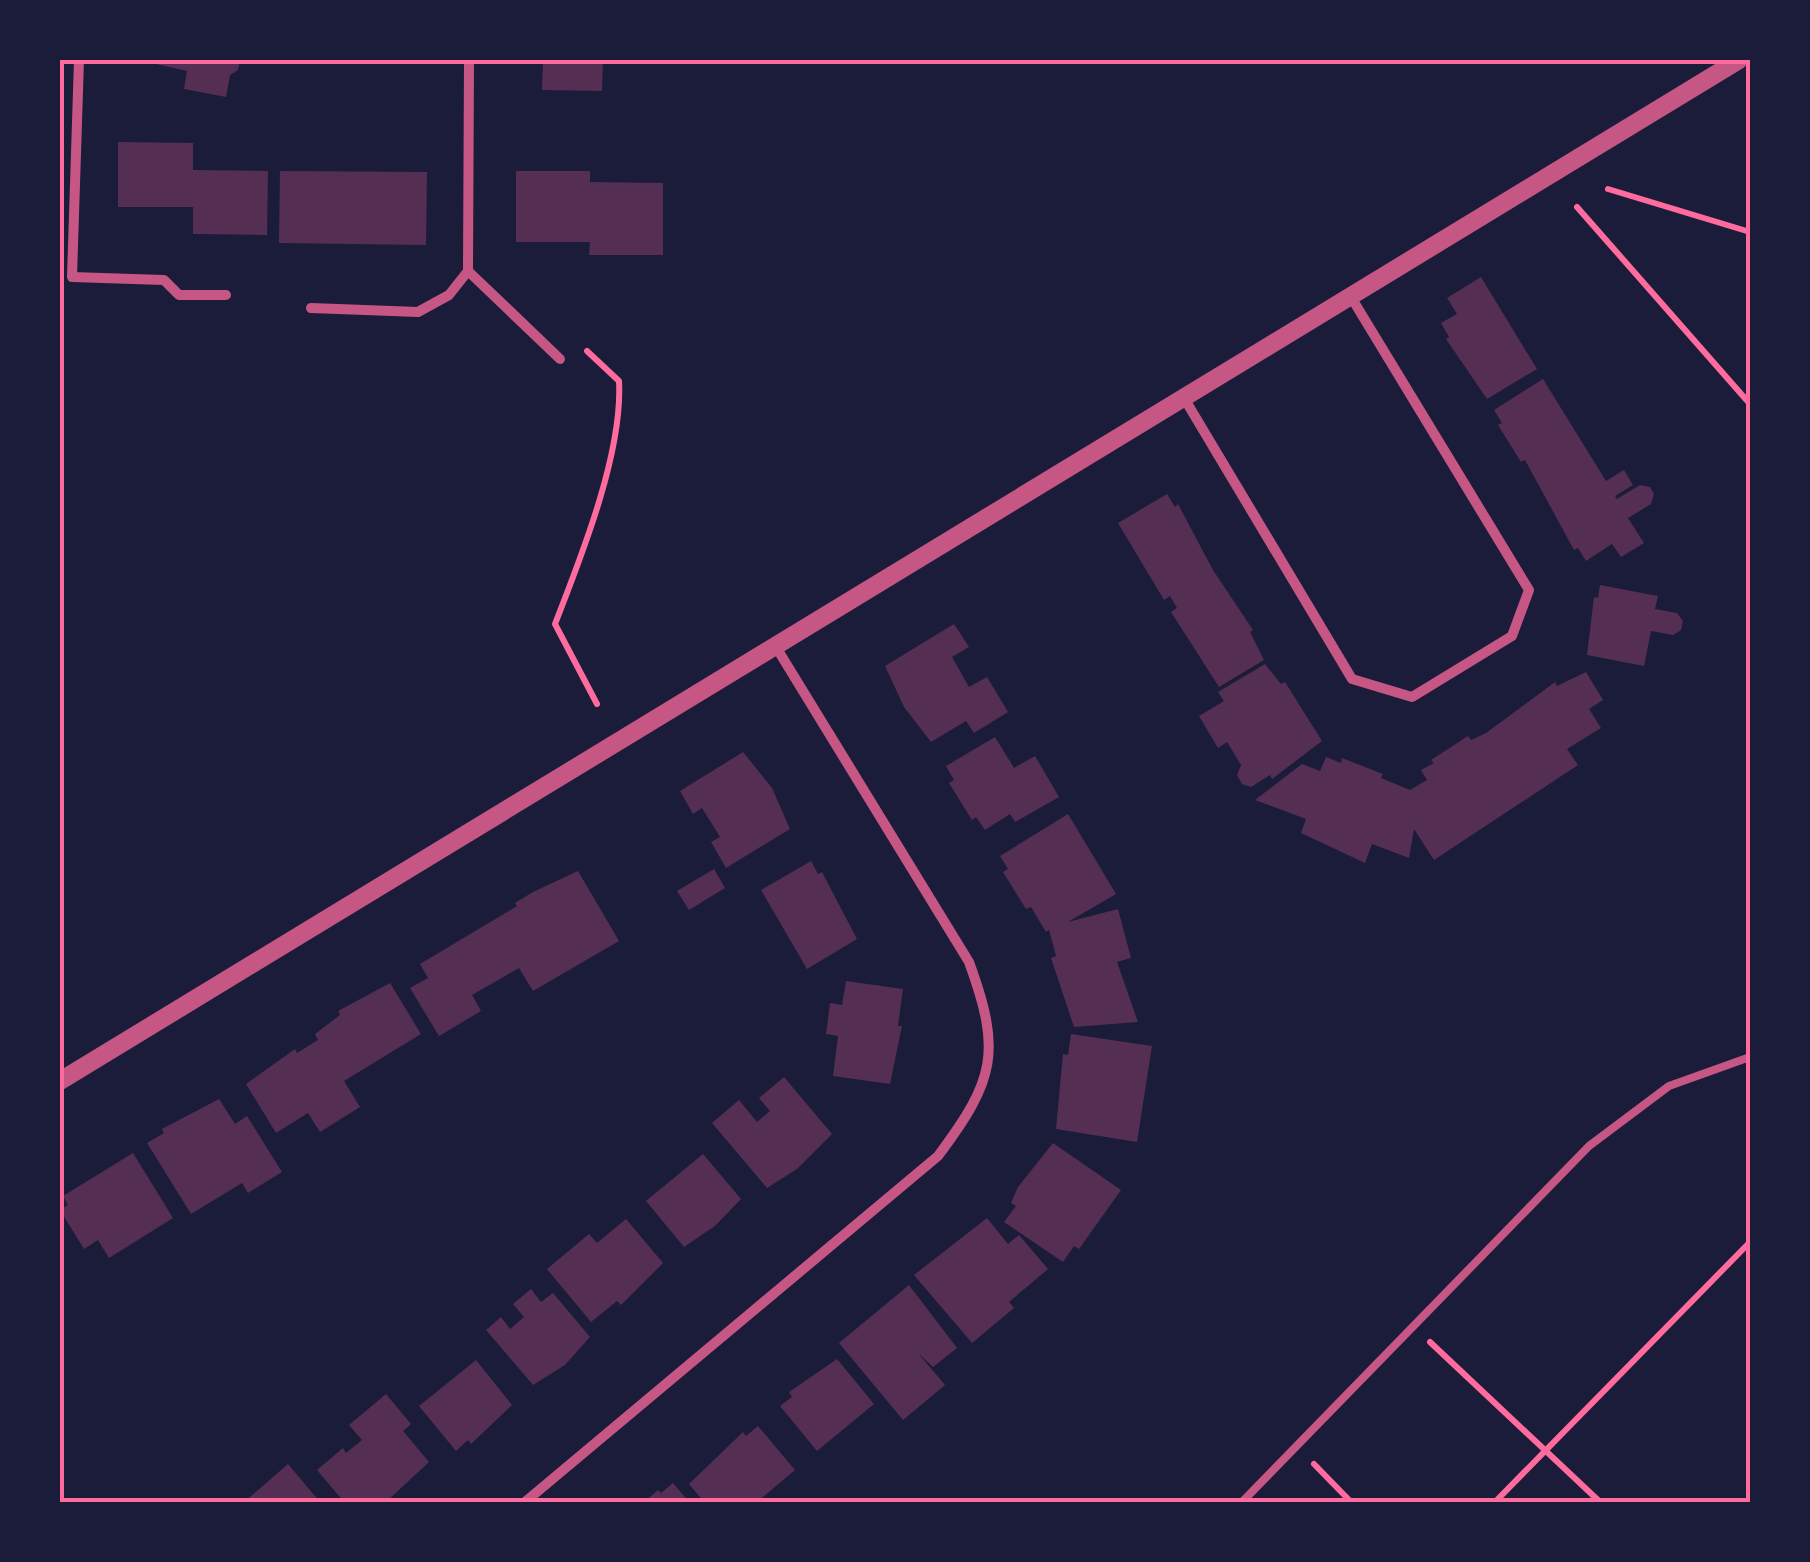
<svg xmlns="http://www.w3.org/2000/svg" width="1810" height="1562" viewBox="0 0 1810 1562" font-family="'Source Serif 4',serif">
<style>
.building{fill:#542f53}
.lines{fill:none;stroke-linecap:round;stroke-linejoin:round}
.path{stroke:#ff6b9d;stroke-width:6}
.service{stroke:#c65784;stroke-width:8}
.minor{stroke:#c65784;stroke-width:10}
.tertiary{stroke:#c65784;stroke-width:18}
.neatline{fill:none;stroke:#ff6b9d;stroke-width:4}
</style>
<rect width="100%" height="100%" fill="#1b1b3a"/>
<g class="building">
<path d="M157,60H240L238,70L230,75L226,97L184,89L187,71L156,64Z"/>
<path d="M543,60H603L602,91L542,90Z"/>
<path d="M118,142L193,143V170L268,171L267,235L193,234V207H118Z"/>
<path d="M280,171L427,172L426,245L279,243Z"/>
<path d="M516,171H590V182L663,183V255H589L590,242H516Z"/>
<path d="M1481,277L1537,369L1487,399L1446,339L1449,337L1441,323L1457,314L1447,298Z"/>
<path d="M1543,379L1606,481L1624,470L1633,485L1615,496L1617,499L1640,485L1650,487L1654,494L1651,504L1628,518L1644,543L1621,557L1612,544L1586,561L1578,548L1574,550L1525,460L1521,462L1498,425L1502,423L1494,410Z"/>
<path d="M1167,494L1175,507L1178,504L1213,570L1253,630L1250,632L1264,660L1219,687L1171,612L1177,608L1170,596L1164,600L1118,523Z"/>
<path d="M1600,585L1658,596L1655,609L1677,613L1683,621L1681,630L1673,635L1651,631L1644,666L1587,655L1594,597L1598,598Z"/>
<path d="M954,624L969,647L952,657L969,687L987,677L1008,712L974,733L966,721L931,742L904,707L885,666Z"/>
<path d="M1265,664L1281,684L1285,682L1322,741L1272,779L1270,775L1251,787L1242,784L1237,775L1241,765L1227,742L1218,748L1199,716L1224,701L1218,692Z"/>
<path d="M1586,672L1603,700L1589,709L1601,728L1567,749L1578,765L1434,860L1414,829L1409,858L1372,844L1365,863L1301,833L1306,819L1255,800L1302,764L1320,771L1326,757L1341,763L1342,758L1383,774L1381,778L1410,790L1427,780L1421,770L1434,763L1431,760L1468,736L1471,740L1486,733L1555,682L1557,686Z"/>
<path d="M995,737L1014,768L1035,756L1059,797L1015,822L1010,814L985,830L976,817L972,820L949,783L954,780L946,766Z"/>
<path d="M743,752L772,788L790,829L726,868L711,842L720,837L712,824L702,808L693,814L680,791Z"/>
<path d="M1068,814L1116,894L1068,922L1118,909L1131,958L1117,962L1138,1022L1074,1027L1051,958L1056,956L1049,930L1046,932L1031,907L1026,909L1003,872L1008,869L1000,856Z"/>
<path d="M811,861L818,874L822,872L857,939L807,969L761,890Z"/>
<path d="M714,869L725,888L689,910L677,891Z"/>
<path d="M578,871L619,941L533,991L519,968L472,995L481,1011L439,1036L410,988L428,978L420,964L517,906L515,903L533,892Z"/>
<path d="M846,981L903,989L898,1026H902L890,1084L833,1076L838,1036L826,1034L830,1003L842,1005Z"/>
<path d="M390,983L421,1034L344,1081L360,1107L320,1132L308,1113L276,1133L246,1084L295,1049L297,1053L318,1040L315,1034L340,1015L338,1011Z"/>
<path d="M1071,1034L1152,1046L1137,1142L1056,1129L1063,1054L1068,1055Z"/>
<path d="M784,1077L832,1134L797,1169L767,1188L712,1123L739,1100L757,1122L770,1111L759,1098Z"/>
<path d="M219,1099L235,1124L247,1116L282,1172L248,1193L242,1183L191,1214L147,1143L164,1133L162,1129Z"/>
<path d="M1053,1143L1121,1190L1079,1249L1074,1246L1063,1262L1004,1222L1016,1206L1011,1203L1018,1187Z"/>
<path d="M133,1153L173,1218L109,1258L98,1240L84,1249L60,1210L68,1205L63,1196Z"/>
<path d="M703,1154L741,1199L715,1226L684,1247L646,1201Z"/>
<path d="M987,1218L1008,1244L1019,1235L1048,1269L1009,1302L1014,1308L972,1343L914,1275Z"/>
<path d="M626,1219L663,1263L621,1305L617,1301L591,1322L547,1269L589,1234L597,1243Z"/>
<path d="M909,1285L957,1348L933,1367L918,1353L945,1385L903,1420L839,1343Z"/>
<path d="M531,1289L541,1302L553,1293L590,1337L565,1365L533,1385L486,1330L501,1317L510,1329L524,1317L513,1304Z"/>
<path d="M837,1359L874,1404L817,1451L780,1406L792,1397L789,1392Z"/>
<path d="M476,1360L512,1405L471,1444L468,1440L456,1451L419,1406Z"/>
<path d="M386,1394L411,1424L403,1431L429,1462L386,1502H344L317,1470L343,1448L346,1453L362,1440L349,1425Z"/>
<path d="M758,1426L795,1470L757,1502H704L689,1484L743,1432L746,1436Z"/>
<path d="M288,1464L320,1502H244L257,1491Z"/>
<path d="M673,1483L689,1502H644L658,1490L661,1493Z"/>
</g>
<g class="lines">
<g class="path">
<path d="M1608,189L1750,232"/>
<path d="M1577,207L1750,404"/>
<path d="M587,351L619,381C623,453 581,557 555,624L597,704"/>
<path d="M1430,1342L1600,1502"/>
<path d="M1314,1464L1351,1502"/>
<path d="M1495,1502L1750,1242"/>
</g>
<path class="service" d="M1242,1502L1589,1146L1669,1086L1750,1057"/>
<g class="minor">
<path d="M79,60L72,277L164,280L179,295H226"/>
<path d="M468,271L560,359"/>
<path d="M311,308L418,312L449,295L468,271L469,60"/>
<path d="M1184,398L1352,679L1412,697L1512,636L1529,590L1351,297"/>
<path d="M525,1502L938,1156C995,1080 1002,1052 969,962L776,647"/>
</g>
<path class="tertiary" d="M60,1081L1739,60"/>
</g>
<rect width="1810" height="1562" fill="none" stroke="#1b1b3a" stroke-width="125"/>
<rect x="62" y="62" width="1686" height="1438" class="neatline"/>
</svg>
